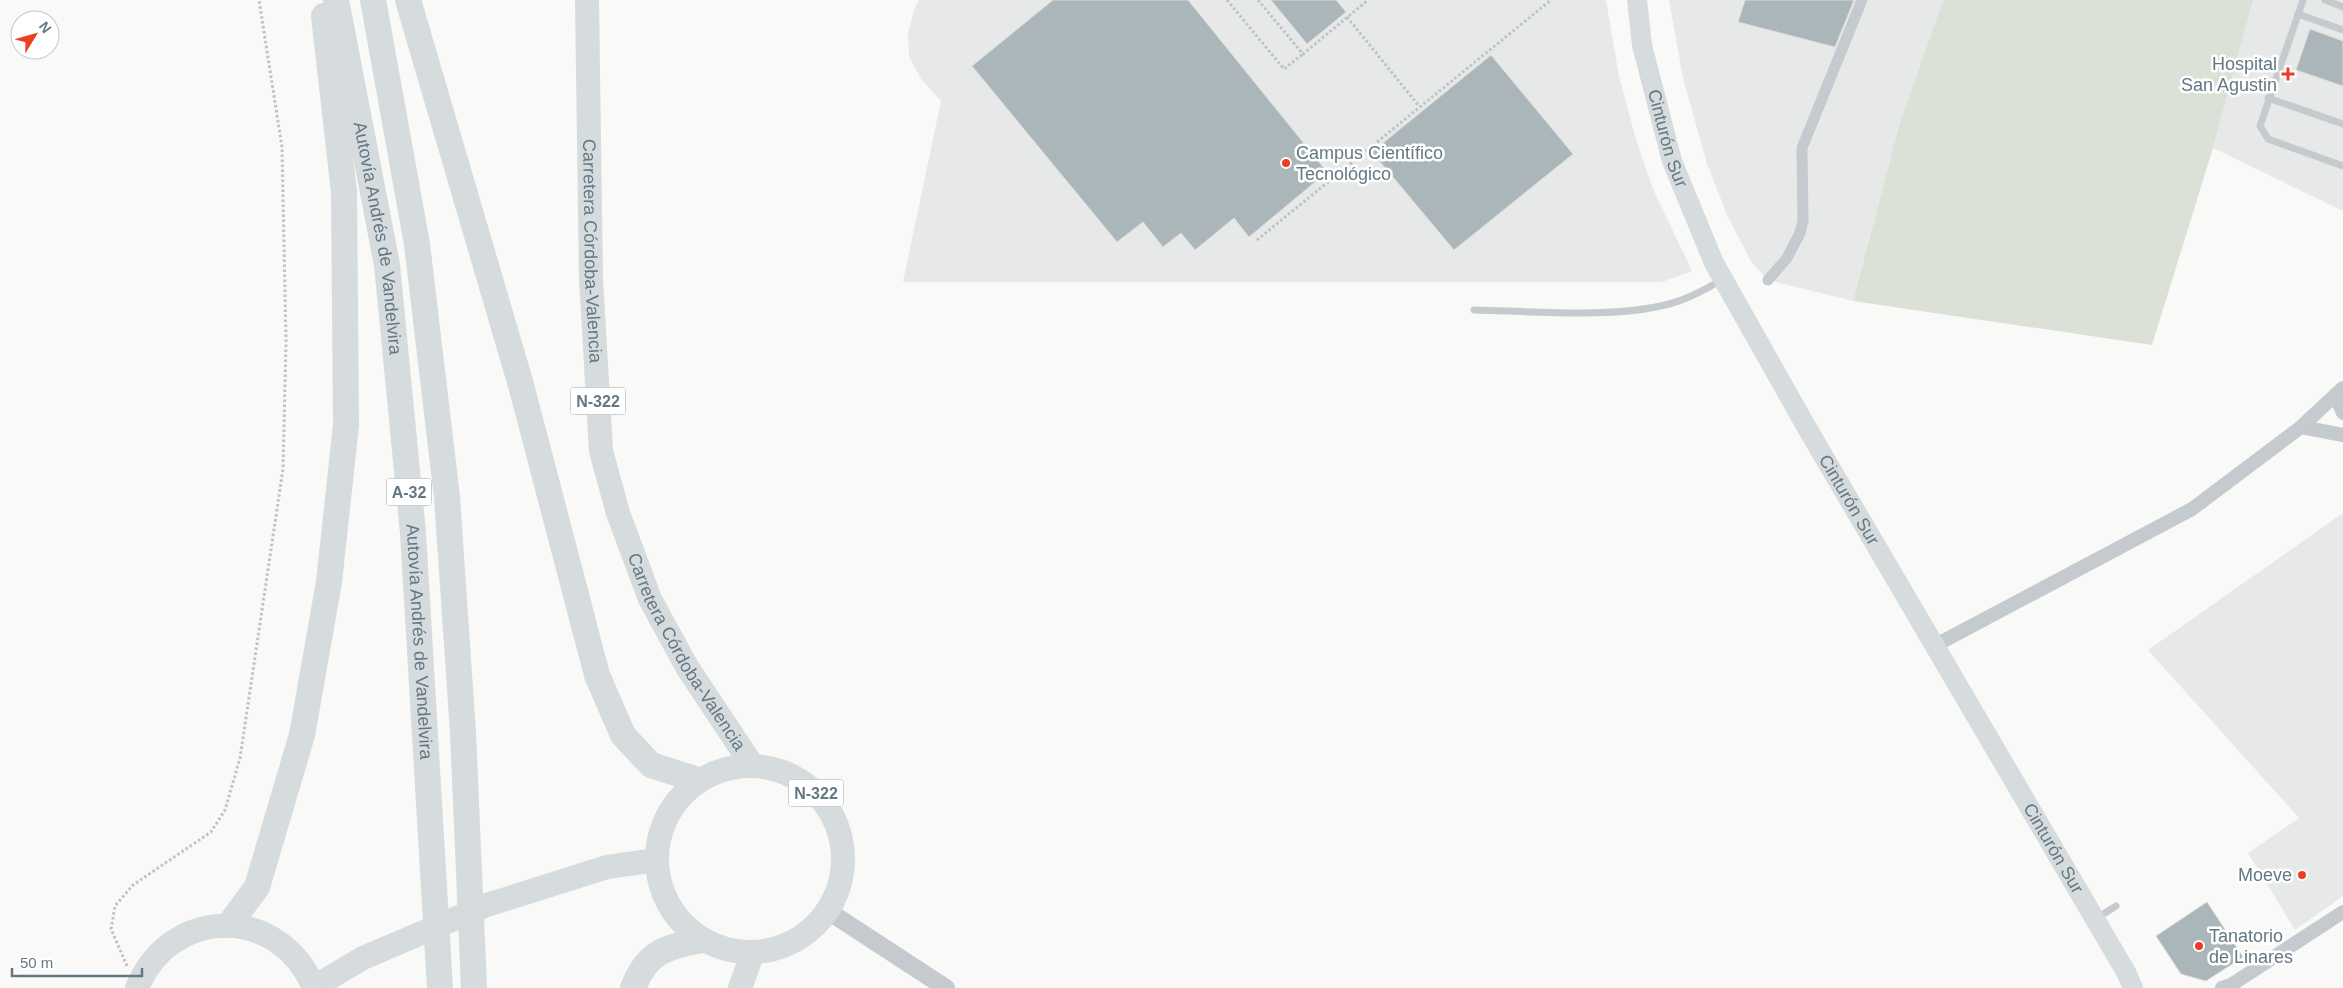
<svg xmlns="http://www.w3.org/2000/svg" width="2343" height="988" viewBox="0 0 2343 988" font-family="Arial,sans-serif">
<style>
.built{fill:#e7e9e8}
.green{fill:#dce1d7}
.building{fill:#abb6ba;stroke:#dbdbd9}
.lines{fill:none;stroke-linecap:round;stroke-linejoin:round}
.path{stroke:#bec2c4;stroke-width:3;stroke-dasharray:2.5 2.5;stroke-linecap:butt}
.service{stroke:#c4cacd;stroke-width:7}
.pedestrian{stroke:#c4cacd;stroke-width:11}
.minor{stroke:#c4cacd;stroke-width:14}
.tertiary{stroke:#c4cacd;stroke-width:18}
.secondary{stroke:#d6dbde;stroke-width:20}
.trunk{stroke:#d6dbde;stroke-width:24}
.motorway{stroke:#d6dbde;stroke-width:26}
.poi-dot{fill:#ed3e23;stroke:#fff;stroke-width:2}
.labels{text-anchor:middle;stroke-width:5;stroke-linejoin:round;paint-order:stroke}
.shield{fill:#fff;stroke:#92a0a8;stroke-width:1}
.shield-label{font-size:16px;font-weight:bold;fill:#637883}
.poi-label{font-size:18px;fill:#637883;stroke:#fff;text-anchor:end}
.street-label{font-size:18px;fill:#637883;stroke:#fff}
</style>
<rect width="100%" height="100%" fill="#f9f9f7"/>
<g class="built">
<path d="M919,0H1606L1619,76L1635,136L1653,189L1692,271L1662,282H903L941,101L921,79L909,56L908,33L914,10Z"/>
<path d="M1669,0H1943L1900,122L1853,301L1768,280L1752,263L1728,217L1707,164L1683,78Z"/>
<path d="M2253,0H2343V211L2213,148Z"/>
<path d="M2343,513V896L2295,930L2248,853L2299,818L2148,650Z"/>
</g>
<path class="green" d="M1943,0H2253L2213,148L2152,345L1853,301L1900,122Z"/>
<g class="building">
<path d="M1053,0H1188L1327,172L1249,237L1234,218L1195,250L1181,233L1163,247L1143,222L1117,242L972,66Z"/>
<path d="M1271,0H1336L1346,12L1307,44Z"/>
<path d="M1745,0H1854L1835,47L1738,22Z"/>
<path d="M2310,29L2343,41V86L2296,70Z"/>
<path d="M1491,55L1573,154L1454,250L1372,152Z"/>
<path d="M2207,902L2243,957L2206,981L2181,974L2156,936Z"/>
</g>
<g class="lines">
<g class="path">
<path d="M1227,0L1284,69L1303,54"/>
<path d="M1258,0L1303,54L1368,0"/>
<path d="M1347,17L1419,106"/>
<path d="M1257,240L1551,0"/>
<path d="M127,966L111,929L115,906L133,885L211,832L225,810L240,758L283,469L286,342L282,147L259,0"/>
</g>
<g class="service">
<path d="M2303,0L2260,126L2268,139L2343,166"/>
<path d="M2325,0L2343,7"/>
<path d="M2298,14L2343,30"/>
<path d="M2268,98L2343,124"/>
<path d="M1474,310C1534,311 1612,319 1669,304C1688,299 1705,290 1721,280"/>
<path d="M2097,918L2116,906"/>
</g>
<path class="pedestrian" d="M1768,280L1787,258L1800,233L1803,221L1802,148L1862,0"/>
<g class="minor">
<path d="M2335,395L2343,413"/>
<path d="M2301,427L2343,435"/>
<path d="M1934,646L2192,509L2301,427L2343,388"/>
<path d="M2222,988L2231,985L2343,912"/>
</g>
<path class="tertiary" d="M828,911L946,988"/>
<path class="secondary" id="s1" d="M1637,0L1642,45L1672,161L1714,263L1807,428L2126,972L2133,988"/>
<g class="trunk">
<path id="s2" d="M587,0L591,279L601,451L618,513L650,599L687,667L752,765"/>
<circle cx="750" cy="859" r="93"/>
<path d="M314,987L363,958L487,905L607,867L656,860"/>
<path d="M137,988C171,905 280,905 314,988"/>
<path d="M740,988L753,952"/>
</g>
<g class="motorway">
<path id="s3" d="M336,0L387,265L413,533L440,988"/>
<path d="M373,0L417,244L447,497L463,733L474,988"/>
<path d="M408,0L521,385L597,675L623,735L651,765L698,780"/>
<path d="M229,925L257,887L302,735L329,582L346,425L344,192L324,16"/>
<path d="M633,988C647,951 667,947 702,940"/>
</g>
</g>
<g class="poi-dot">
<path d="M2285.5 66.5h5v5h5v5h-5v5h-5v-5h-5v-5h5z"/>
<circle cx="1286" cy="163" r="5"/>
<circle cx="2302" cy="875" r="5"/>
<circle cx="2199" cy="946" r="5"/>
</g>
<g class="labels">
<g class="shield">
<rect x="570.5" y="387.5" width="55" height="27" rx="4"/>
<rect x="386.5" y="478.5" width="45" height="27" rx="4"/>
<rect x="788.5" y="779.5" width="55" height="27" rx="4"/>
</g>
<g class="shield-label">
<text x="598" y="407">N-322</text>
<text x="409" y="498">A-32</text>
<text x="816" y="799">N-322</text>
</g>
<g class="poi-label">
<text x="2277" y="70">Hospital<tspan x="2277" dy="21">San Agustin</tspan></text>
<text x="1296" y="159" text-anchor="start">Campus Científico<tspan x="1296" dy="21">Tecnológico</tspan></text>
<text x="2292" y="881">Moeve</text>
<text x="2209" y="942" text-anchor="start">Tanatorio<tspan x="2209" dy="21">de Linares</tspan></text>
</g>
<g class="street-label">
<text dy="6" stroke="none"><textPath href="#s1" startOffset="142">Cinturón Sur</textPath></text>
<text dy="6" stroke="none"><textPath href="#s3" startOffset="242">Autovía Andrés de Vandelvira</textPath></text>
<text dy="6" stroke="none"><textPath href="#s2" startOffset="251">Carretera Córdoba-Valencia</textPath></text>
<text dy="6" stroke="none"><textPath href="#s1" startOffset="548">Cinturón Sur</textPath></text>
<text dy="6" stroke="none"><textPath href="#s3" startOffset="648">Autovía Andrés de Vandelvira</textPath></text>
<text dy="6" stroke="none"><textPath href="#s2" startOffset="671">Carretera Córdoba-Valencia</textPath></text>
<text dy="6" stroke="none"><textPath href="#s1" startOffset="952">Cinturón Sur</textPath></text>
</g>
</g>
<g transform="translate(35 35) rotate(53)"><circle r="24" fill="#ffffff" stroke="#c1c9cd"/>
<path d="M0-4L9 19L0 12L-9 19Z" fill="#ed3e23"/>
<text y="-8" font-size="14" font-weight="bold" text-anchor="middle" fill="#637883">N</text>
</g>
<path d="M12 968v8h130v-8" fill="none" stroke="#637883" stroke-width="2.5"/>
<text x="20" y="968" font-size="15" fill="#637883" stroke="#ffffff" stroke-width="4" paint-order="stroke">50 m</text>
</svg>
